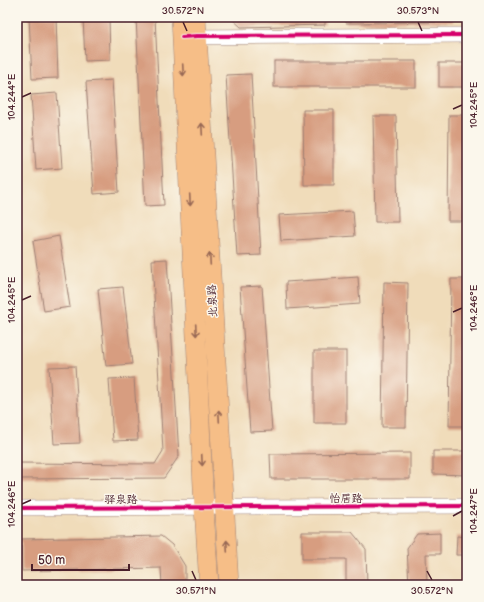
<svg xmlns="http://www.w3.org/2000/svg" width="484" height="602" viewBox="0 0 484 602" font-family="'Balsamiq Sans','LXGW WenKai TC',sans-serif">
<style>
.building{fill:#d79d80}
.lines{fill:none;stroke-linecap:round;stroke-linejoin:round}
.minor-casing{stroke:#9d7e72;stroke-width:16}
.major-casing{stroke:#9d7e72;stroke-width:20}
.minor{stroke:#fff;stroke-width:15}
.major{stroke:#f6be87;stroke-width:19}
.cycleway-casing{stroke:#fbf7ec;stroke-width:6}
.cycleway{stroke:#d6006c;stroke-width:4}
.oneway{stroke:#976754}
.ticks{fill:none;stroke:#4a1f2b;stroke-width:1.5}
.labels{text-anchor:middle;stroke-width:3;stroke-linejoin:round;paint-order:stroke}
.street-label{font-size:11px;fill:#4a1f2b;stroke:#fbf7ec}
.neatline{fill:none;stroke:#4a1f2b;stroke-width:1.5}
.ticks-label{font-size:10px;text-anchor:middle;fill:#4a1f2b}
</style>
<rect width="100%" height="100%" fill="#fbf7ec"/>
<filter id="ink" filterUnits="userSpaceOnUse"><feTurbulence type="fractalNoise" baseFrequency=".025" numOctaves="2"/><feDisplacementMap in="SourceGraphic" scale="8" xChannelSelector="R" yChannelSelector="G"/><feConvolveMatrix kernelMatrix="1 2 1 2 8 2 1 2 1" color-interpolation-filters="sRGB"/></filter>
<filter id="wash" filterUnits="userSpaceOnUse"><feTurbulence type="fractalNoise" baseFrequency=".012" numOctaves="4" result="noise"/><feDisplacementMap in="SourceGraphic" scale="16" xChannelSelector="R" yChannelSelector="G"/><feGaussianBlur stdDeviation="0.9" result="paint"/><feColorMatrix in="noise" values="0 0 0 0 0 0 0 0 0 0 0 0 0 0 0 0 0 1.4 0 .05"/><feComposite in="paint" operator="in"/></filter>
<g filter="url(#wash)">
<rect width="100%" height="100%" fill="#f0dcba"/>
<g id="blocks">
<g class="building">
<path d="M29,17H56L58,78L32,79Z"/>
<path d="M83,17H109L110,60L85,61Z"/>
<path d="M136,17H155L164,205L145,206Z"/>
<path d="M230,17H325V25L241,27Z"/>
<path d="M346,17H453V22L346,23Z"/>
<rect x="274" y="61" width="142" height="26"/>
<rect x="439" y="63" width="28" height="24"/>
<path d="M251,74L261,255L237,256L226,75Z"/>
<path d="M112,80L119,192L94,194L86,82Z"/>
<path d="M57,93L62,168L36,170L31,95Z"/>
<path d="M303,110H334V185H304Z"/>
<path d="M449,115H467V221H448Z"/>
<path d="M373,116H396L398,222H375Z"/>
<path d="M353,211L355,236L281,241L279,215Z"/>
<path d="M59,236L70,307L44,311L33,241Z"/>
<path d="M167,259L179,456L164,478L17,479V463L155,464L163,451L152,260Z"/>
<path d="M358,277L360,304L287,309L286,282Z"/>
<path d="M451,279H467V426H449Z"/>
<path d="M384,282L408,283L406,427H382Z"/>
<path d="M262,286L272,431L250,432L240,287Z"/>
<path d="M123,287L132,364L106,366L98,289Z"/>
<rect x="314" y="351" width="32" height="72"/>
<path d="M75,366L80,443L54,444L49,367Z"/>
<path d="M134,378L138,440L113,441L109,379Z"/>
<path d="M17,429H18L19,444H17Z"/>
<path d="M433,451H467V475L433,474Z"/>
<path d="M410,453V479H271L270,454Z"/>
<path d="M302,532H352L366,549L367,585H346V559H302Z"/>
<path d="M440,533V554H426L427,585H409L407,548L417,534Z"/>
<path d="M161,536L172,545L185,566V585H162L161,568L22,571L21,539Z"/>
<path d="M457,536L467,537V555H456Z"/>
</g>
</g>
</g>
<g filter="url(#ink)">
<use href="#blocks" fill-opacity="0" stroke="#9d7e72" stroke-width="1"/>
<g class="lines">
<g class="minor-casing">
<g id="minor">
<path d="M187,37L467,35"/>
<path d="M17,508L467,506"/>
</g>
</g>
<g class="major-casing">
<g id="major">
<path d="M181,17L204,508L209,585"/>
<path d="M196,17L229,585"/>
</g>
</g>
<use href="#minor" class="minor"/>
<use href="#major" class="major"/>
<g class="cycleway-casing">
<g id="cycleway">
<path d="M182,37L197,36L467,35"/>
<path d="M17,508L467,506"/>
</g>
</g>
<use href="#cycleway" class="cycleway"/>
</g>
<defs><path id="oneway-shaft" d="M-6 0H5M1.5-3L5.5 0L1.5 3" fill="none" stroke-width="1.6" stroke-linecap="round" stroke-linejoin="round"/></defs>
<g class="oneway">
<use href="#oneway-shaft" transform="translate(183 70) rotate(87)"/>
<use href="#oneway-shaft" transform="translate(202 129) rotate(-93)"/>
<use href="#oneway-shaft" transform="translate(190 200) rotate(87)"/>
<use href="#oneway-shaft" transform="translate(210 259) rotate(-93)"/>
<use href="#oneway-shaft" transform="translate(196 330) rotate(87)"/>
<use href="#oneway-shaft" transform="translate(219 416) rotate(-93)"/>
<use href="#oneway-shaft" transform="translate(202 460) rotate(87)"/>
<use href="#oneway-shaft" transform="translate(227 546) rotate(-93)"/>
</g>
</g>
<path class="ticks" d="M183,22L187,31M418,22L422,31M22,97L31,93M453,109L462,105M22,300L31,296M453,312L462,308M22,504L31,500M453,516L462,511M192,571L196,580M427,571L432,580"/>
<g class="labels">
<g class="street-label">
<text transform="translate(212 301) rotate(-93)" y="4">北泉路</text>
<text x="346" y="502">怡居路</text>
<text x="121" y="503">驿泉路</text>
</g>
</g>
<rect width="484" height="602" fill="none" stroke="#fbf7ec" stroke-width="44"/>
<path d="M32 564v6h97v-6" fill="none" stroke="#4a1f2b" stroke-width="2"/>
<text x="38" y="564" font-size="12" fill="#4a1f2b" stroke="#fbf7ec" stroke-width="3" paint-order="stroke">50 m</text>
<rect x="22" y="22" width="440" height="558" class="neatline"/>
<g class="ticks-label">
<text x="183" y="14">30.572°N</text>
<text x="418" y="14">30.573°N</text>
<text transform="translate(11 97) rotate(-90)" y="4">104.244°E</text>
<text transform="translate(473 105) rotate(-90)" y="4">104.245°E</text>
<text transform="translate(11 300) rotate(-90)" y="4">104.245°E</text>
<text transform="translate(473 308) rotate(-90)" y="4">104.246°E</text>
<text transform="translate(11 504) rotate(-90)" y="4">104.246°E</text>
<text transform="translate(473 511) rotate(-90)" y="4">104.247°E</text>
<text x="196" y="594">30.571°N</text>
<text x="432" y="594">30.572°N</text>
</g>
</svg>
